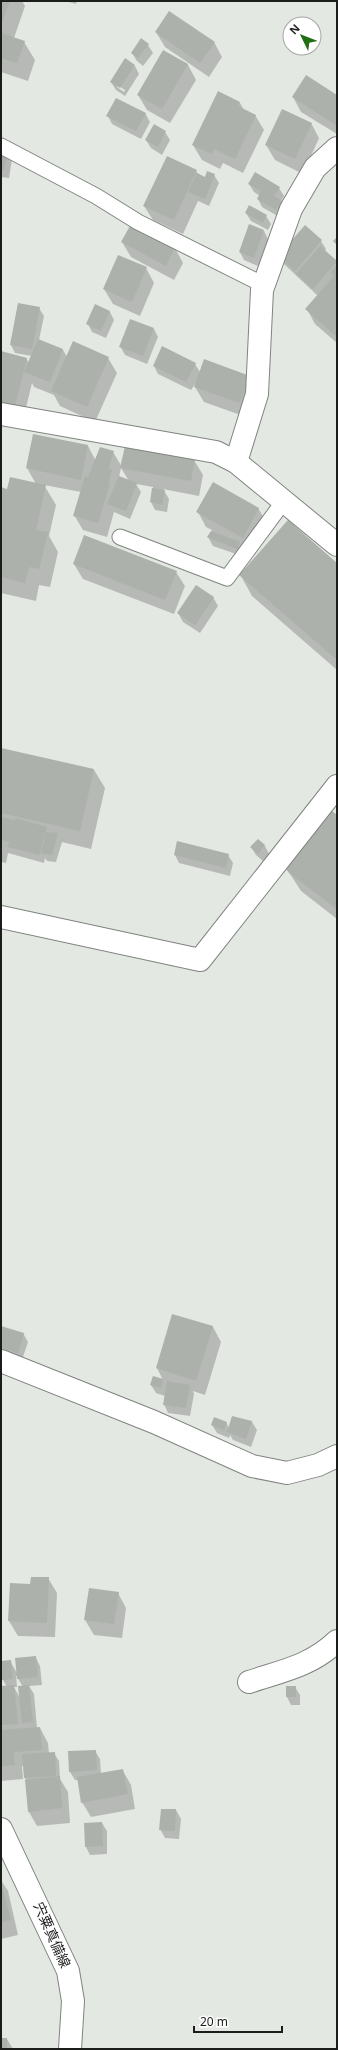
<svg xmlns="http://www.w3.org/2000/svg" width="338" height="2050" viewBox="0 0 338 2050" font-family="'Noto Sans','Noto Sans JP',sans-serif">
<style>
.shadow{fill:#0003;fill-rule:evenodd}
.building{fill:#acb1ab}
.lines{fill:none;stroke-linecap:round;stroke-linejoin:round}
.lane-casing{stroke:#7f847f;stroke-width:17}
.street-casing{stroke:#7f847f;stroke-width:24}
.secondary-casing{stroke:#7f847f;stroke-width:24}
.lane{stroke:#fff;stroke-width:15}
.street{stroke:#fff;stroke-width:22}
.secondary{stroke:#fff;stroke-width:22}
.labels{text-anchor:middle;stroke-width:4;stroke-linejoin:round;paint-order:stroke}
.street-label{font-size:14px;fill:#1b1d1b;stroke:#fff}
</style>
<rect width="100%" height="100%" fill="#e4e8e3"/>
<g class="shadow">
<path d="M1,1H22L25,6L14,38L24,42L35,60L28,81L1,72Z"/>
<path d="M65,1H77L76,4Z"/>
<path d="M156,32L214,42L222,57L209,77L165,47Z"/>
<path d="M148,45L153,53L143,66L137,61L132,53Z"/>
<path d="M164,51L188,65L196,80L170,123L147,110L138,95Z"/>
<path d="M135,66L139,74L125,96L116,90L111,82ZM117,85L125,90L124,92L117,87Z"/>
<path d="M218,93L240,103L244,110L255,115L264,130L243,173L223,163L220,169L202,160L193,145Z"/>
<path d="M337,96V134L301,112L293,97Z"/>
<path d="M145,113L150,122L141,139L112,124L108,116Z"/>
<path d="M311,123L319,138L303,174L275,160L266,145Z"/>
<path d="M165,132L170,140L162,155L151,148L146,140Z"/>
<path d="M1,149L12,159L9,178L1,177Z"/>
<path d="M196,171L199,175L205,178L214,175L219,183L209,206L198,201L183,234L153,220L144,206Z"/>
<path d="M249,184L279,188L284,196L281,201L286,210L281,218L262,207L258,199L260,196L254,192Z"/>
<path d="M246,213L266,216L271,224L268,230L251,221Z"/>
<path d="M305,226L321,241L326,249L325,251L337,261V343L315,324L307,309L318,296L284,264L279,256Z"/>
<path d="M264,231L268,239L258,266L244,260L240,252Z"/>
<path d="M122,242L175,248L183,263L174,280L131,257Z"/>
<path d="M146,268L154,283L140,316L113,304L104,289Z"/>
<path d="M18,304L39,308L44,316L39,340L63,350L67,357L108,358L117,373L95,422L60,406L54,395L34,387L32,383L23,420L1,414V352L26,358L29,363L32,356L15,353L11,345Z"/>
<path d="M96,306L110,312L114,320L106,338L92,332L88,324Z"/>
<path d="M154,329L158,337L147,364L125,355L120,346Z"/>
<path d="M195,364L200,372L250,376L249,418L204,402L195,387L197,381L191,390L158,374L154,366Z"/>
<path d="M88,446L96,461L113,452L122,467L194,460L203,475L199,496L163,489L169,499L167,512L155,510L151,502L153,487L136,484L141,492L130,519L114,512L107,537L83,530L74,515L81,492L44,485L56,505L49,536L58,552L50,587L39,585L36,601L1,593V488L8,490L36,484L27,468ZM121,468L129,481L119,477Z"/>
<path d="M258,508L267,523L242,556L213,546L208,537L212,530L206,527L198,512Z"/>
<path d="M74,564L176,572L185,586L174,614L83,579Z"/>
<path d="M337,564V670L252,596L241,576Z"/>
<path d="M213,597L218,606L200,633L183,622L178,613Z"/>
<path d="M1,749L94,770L105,788L91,849L62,842L56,862L47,861L45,858L44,863L8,853L6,863L1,862Z"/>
<path d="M337,816V919L301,891L285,866Z"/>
<path d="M258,840L265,846L269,854L263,861L256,855L251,847Z"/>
<path d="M178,842L228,855L233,863L230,876L179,863L175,855Z"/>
<path d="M173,1315L213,1327L221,1342L205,1395L193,1391L194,1394L190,1416L168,1413L164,1404L165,1396L156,1393L151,1385L153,1377L163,1380L157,1368Z"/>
<path d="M1,1327L23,1333L28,1342L22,1360L1,1354Z"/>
<path d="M233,1417L252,1422L257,1430L251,1447L233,1440L230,1435L229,1438L217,1433L212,1425L226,1422L229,1428Z"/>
<path d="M48,1578L57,1593L55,1637L18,1636L9,1621Z"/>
<path d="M118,1593L126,1608L122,1638L94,1635L85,1620Z"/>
<path d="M36,1658L40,1666L42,1685L29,1686L34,1694L37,1728H40L48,1743L49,1754L54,1753L59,1761L60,1779L68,1792L70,1823L37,1826L29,1812L24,1766H22L23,1779L1,1781V1687H7L3,1680L10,1661L17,1673ZM16,1675L23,1687L20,1698L14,1687H17Z"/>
<path d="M287,1687H295L300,1695V1705H291L287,1697Z"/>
<path d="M95,1751L100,1759L101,1774L123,1771L131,1785L135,1809L91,1817L82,1802L79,1780H75L70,1772Z"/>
<path d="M176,1810L181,1819L179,1839L165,1838L160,1829Z"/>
<path d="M102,1823L107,1831V1854L90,1855L86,1847Z"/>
<path d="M1,1880L8,1891L18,1935L1,1939Z"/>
<path d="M1,2039H7L13,2049H1Z"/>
</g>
<g class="building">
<path d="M1,1H10L1,25Z"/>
<path d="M169,11L215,42L200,63L155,32Z"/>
<path d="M1,33L25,41L17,63L1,58Z"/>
<path d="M141,38L149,44L138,58L131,53Z"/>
<path d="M163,50L188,64L162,109L137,95Z"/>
<path d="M125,58L135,65L120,88L110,82Z"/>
<path d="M306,75L337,95V126L292,97Z"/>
<path d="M218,91L240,102L238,106L256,115L235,159L214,149L212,154L192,145Z"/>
<path d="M116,98L146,113L136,131L106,116Z"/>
<path d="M282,109L312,123L295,159L265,145Z"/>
<path d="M154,124L166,131L158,147L145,140Z"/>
<path d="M1,148L8,150L4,170H1Z"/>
<path d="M167,156L197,170L174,220L143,206Z"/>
<path d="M207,171L215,174L205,199L188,192L197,173L205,177Z"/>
<path d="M255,172L280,187L274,196L282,201L276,210L257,199L261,191L248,184Z"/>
<path d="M249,205L267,215L263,223L245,213Z"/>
<path d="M131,224L175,247L166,266L121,242Z"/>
<path d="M249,224L264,230L254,258L239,252Z"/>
<path d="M305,225L322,240L295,271L278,256Z"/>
<path d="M337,237V245L333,241Z"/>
<path d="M320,246L337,261L313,289L296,274Z"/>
<path d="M118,255L147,267L132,302L103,289Z"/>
<path d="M337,265V337L305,309L334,276L330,273Z"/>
<path d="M18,303L40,307L32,349L10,345Z"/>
<path d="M95,304L110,311L101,331L86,324Z"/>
<path d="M130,319L154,328L143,356L119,347Z"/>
<path d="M38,339L63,349L50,382L24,372Z"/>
<path d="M73,341L109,357L87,407L51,391Z"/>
<path d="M162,346L196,363L186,382L153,366Z"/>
<path d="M1,351L27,358L15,405L1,402Z"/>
<path d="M204,359L250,376L240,403L194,387Z"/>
<path d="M33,434L88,445L81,480L26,468Z"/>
<path d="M125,446L195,459L191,481L120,468Z"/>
<path d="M100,447L114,451L108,469L112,470L108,483L110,484L98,523L73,516L85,476L88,477Z"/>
<path d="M119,476L137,483L126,511L107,504Z"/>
<path d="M10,477L46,485L36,530L48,532L39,569L29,567L25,583L1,577V487L7,489Z"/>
<path d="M213,482L259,508L243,538L196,512Z"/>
<path d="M152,488L165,490L162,505L150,502Z"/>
<path d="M288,520L337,563V660L239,575Z"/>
<path d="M211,531L240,542L237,549L207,537Z"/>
<path d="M84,535L177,571L165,600L73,564Z"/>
<path d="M196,585L214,597L195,625L177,613Z"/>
<path d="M1,748L94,769L80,831L1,813Z"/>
<path d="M331,810L337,815V909L289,873L283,865Z"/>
<path d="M3,817L15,821V818L47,827L39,855L8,847L9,842L1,839V823Z"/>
<path d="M46,832L58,833L52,855L41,853Z"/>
<path d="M258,839L265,845L258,854L250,847Z"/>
<path d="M177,841L229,854L226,868L174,855Z"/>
<path d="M172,1314L213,1326L196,1381L156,1368Z"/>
<path d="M1,1326L24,1333L18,1353L1,1348Z"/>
<path d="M153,1376L163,1379L161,1388L150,1385Z"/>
<path d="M167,1381L190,1385L186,1408L163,1405Z"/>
<path d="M232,1416L252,1421L246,1439L227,1432Z"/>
<path d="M214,1417L227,1422L224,1430L211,1425Z"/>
<path d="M31,1577H49L47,1623L8,1621L10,1583L30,1584Z"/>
<path d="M89,1588L119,1592L114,1624L84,1620Z"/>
<path d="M36,1656L38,1677L17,1679L15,1658Z"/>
<path d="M11,1660L13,1679L2,1680L1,1661Z"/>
<path d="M14,1685L18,1724L1,1725V1686Z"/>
<path d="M29,1685L33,1722L22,1723L18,1686Z"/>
<rect x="286" y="1686" width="10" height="11"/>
<path d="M40,1727L42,1750L14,1752L15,1765L1,1766V1730Z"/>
<path d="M96,1750L97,1770L69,1772L68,1751Z"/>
<path d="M55,1752L56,1776L24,1778L22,1754Z"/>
<path d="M123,1769L128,1794L81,1803L77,1777Z"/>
<path d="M60,1776L62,1808L28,1812L25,1780Z"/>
<path d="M161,1809H176L175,1831L159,1830Z"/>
<path d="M102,1822L103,1846L85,1847L84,1823Z"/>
<path d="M1,1883L11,1920L1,1922Z"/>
<rect x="1" y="2038" width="6" height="11"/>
</g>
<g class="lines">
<g class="lane-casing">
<g id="lane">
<path d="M1,146L96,196L138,222L264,285"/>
<path d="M120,537L227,578L284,501"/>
</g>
</g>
<g class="street-casing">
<g id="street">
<path d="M1,414L216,452L236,462L337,545"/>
<path d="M236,462L257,394L262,290L291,209L315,168L337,148"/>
<path d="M1,917L200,960L337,786"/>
<path d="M1,1361L154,1422L252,1466L287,1473L318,1465L337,1456"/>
<path d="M249,1682C282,1671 311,1666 337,1641"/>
</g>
</g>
<g class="secondary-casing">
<path id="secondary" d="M1,1829L68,1971L73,2001L70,2049"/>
</g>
<use href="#lane" class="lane"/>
<use href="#street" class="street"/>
<use href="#secondary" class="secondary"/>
</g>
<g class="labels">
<g class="street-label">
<text transform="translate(52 1935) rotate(66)" y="5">宍粟真備線</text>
</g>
</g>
<rect width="338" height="2050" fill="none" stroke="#1b1d1b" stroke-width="4"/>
<g transform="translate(302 36) rotate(313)"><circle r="19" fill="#ffffff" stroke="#a4a5a4"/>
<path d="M0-3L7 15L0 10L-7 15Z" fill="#206f13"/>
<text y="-6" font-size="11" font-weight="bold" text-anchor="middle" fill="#1b1d1b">N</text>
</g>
<path d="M194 2026v6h88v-6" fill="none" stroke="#1b1d1b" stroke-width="2"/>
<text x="200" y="2026" font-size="12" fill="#1b1d1b" stroke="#ffffff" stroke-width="3" paint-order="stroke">20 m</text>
</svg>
